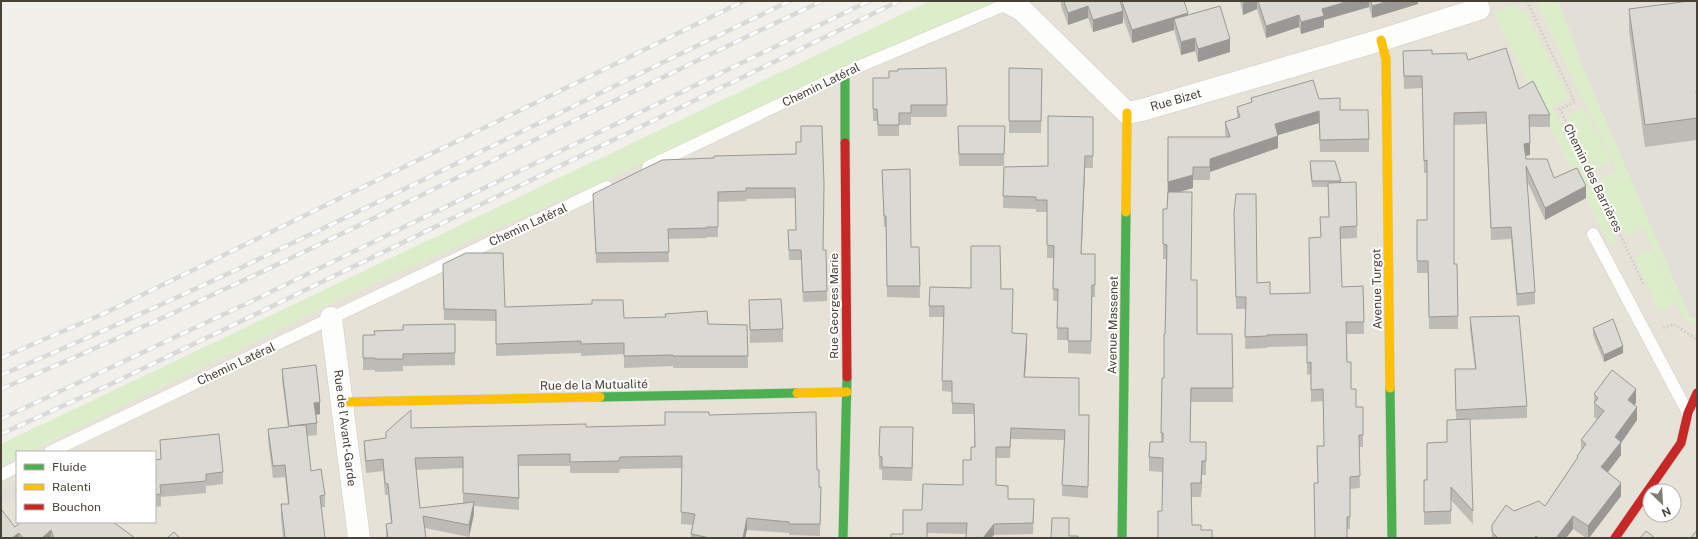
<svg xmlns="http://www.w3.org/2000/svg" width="1698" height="539" viewBox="0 0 1698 539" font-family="'Public Sans',sans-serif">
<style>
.residential{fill:#e6e2d7;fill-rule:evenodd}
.industrial{fill:#e2dfd8}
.green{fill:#dcedc9}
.parking{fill:#e0dfda}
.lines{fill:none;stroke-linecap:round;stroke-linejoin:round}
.lane-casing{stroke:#ceccc6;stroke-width:13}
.street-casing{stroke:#ceccc6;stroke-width:23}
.fast-casing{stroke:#d1cec1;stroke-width:10}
.slow-casing{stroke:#d1cec1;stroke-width:10}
.jam-casing{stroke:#d1cec1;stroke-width:10}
.path{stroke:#d2cfcb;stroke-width:2.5;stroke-dasharray:2 2;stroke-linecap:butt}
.lane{stroke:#fdfdfc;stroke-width:12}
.street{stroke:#fdfdfc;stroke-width:22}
.fast{stroke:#4caf50;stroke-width:9}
.slow{stroke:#ffc107;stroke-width:9}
.jam{stroke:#c62828;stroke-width:9}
.rail-casing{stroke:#d9d9d8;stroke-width:4.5}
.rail{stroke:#fff;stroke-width:3;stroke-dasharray:9;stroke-linecap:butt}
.wall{fill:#bcbbb5;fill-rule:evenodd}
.shaded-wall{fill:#999894}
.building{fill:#dbd9d3;stroke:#999894}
.labels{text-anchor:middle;stroke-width:4;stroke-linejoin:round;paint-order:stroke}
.street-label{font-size:12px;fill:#484236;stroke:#fff}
</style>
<rect width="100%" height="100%" fill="#f1f0ea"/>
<path class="residential" d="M971,1H1558L1585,73L1690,318H1697V538H1V466L17,458V522H155V452H29L348,295ZM1650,491H1674V515H1650Z"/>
<path class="industrial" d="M1558,1H1697V318H1690L1585,73Z"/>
<g class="green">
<path d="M930,1H1006L348,295L29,452H17V458L2,465L1,444Z"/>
<path d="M1536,1H1558L1585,73L1690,318H1697V324L1685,321L1643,227L1626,236L1599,180L1617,171Z"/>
<path d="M1512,5L1527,15L1569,98L1552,106L1617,242L1610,245L1494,14Z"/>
<path d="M1584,108L1611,162L1594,170L1567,116Z"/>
<path d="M1651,249L1676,303L1659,311L1634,257Z"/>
</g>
<path class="parking" d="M17,481V500L1,503V488Z"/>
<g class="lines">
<g class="lane-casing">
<g id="lane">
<path d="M648,167L858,67L1009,3"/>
<path d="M1593,234L1688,413"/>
<path d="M50,452L607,187"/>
<path d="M1,475L17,467"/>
</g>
</g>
<g class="street-casing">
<g id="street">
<path d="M1009,3L1022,10L1127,113L1142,110L1381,40L1479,9"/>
<path d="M331,318L359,538"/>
</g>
</g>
<g class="fast-casing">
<g id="fast">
<path d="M845,74V143"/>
<path d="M1390,388L1392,538"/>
<path d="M600,397L797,393"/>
<path d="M843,538L847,377"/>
<path d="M1122,538L1126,212"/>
</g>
</g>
<g class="slow-casing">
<g id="slow">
<path d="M1381,40L1386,59L1390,388"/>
<path d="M1126,212L1127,113"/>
<path d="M797,393L847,392"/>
<path d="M342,402L600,397"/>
</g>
</g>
<g class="jam-casing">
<g id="jam">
<path d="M845,143L847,377"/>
<path d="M1615,538L1681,443L1688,413L1697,393"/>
</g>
</g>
<g class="path">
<path d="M1527,1L1575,102L1560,109L1644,285"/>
<path d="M1663,328L1674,324L1697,340"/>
</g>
<use href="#lane" class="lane"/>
<use href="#street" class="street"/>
<use href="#fast" class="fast"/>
<use href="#slow" class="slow"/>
<use href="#jam" class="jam"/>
<g class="rail-casing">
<g id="rail">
<path d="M1,358L105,313L744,1"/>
<path d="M1,375C269,262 527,126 790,1"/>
<path d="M1,389C280,271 548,130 822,1"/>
<path d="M1,419L252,301L869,1"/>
<path d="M1,434L113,383L258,313L899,1"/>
</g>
</g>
<use href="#rail" class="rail"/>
</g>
<g class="wall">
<path d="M1061,1H1120L1122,8V2L1188,15L1230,52L1198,62L1195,51L1181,55L1174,30L1132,43L1123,17V23L1093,32L1088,18L1068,25L1061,6Z"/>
<path d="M1240,1H1418V4L1372,18L1369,7L1324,20V27L1301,34L1299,27L1266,38L1257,9L1243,15Z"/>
<path d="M1697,1V140L1645,147L1629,31V9Z"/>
<path d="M1403,51L1432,54L1468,60L1519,89L1550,115V127H1529L1530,155L1525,156L1526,159L1554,178L1586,198L1545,220L1527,181L1535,292V304L1517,306L1511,239L1491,240L1486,124L1454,125V264H1457L1458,329H1429L1428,273H1417V220H1427V173H1424L1422,88L1404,89Z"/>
<path d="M946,68L947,117H911V125H899V136H878L877,121H873V78H889L898,71Z"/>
<path d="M1009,68L1042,69L1041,133H1009Z"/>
<path d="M1251,98L1319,99L1340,110L1369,139V152H1320L1319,123L1278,135V148L1210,172V180H1193V188L1179,192L1191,280L1197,334H1232L1233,402H1191L1190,442H1206V475H1202L1201,497H1191L1192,525L1201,530L1212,538L1162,511L1163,472L1149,471V457L1161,442L1162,378H1164L1165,334L1166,259H1163V244L1167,209L1168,137H1226L1225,134V122L1237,118V107L1251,103Z"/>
<path d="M1093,117V168H1085L1081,254H1095V297H1092L1091,354L1068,353V340H1057L1058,301H1053L1054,258H1047V212H1036V209L1003,208L1004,167L1048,166Z"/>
<path d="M958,126H1005L1004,166H959Z"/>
<path d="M796,154L823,250L827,291V301L803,302L801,260H789L788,230H796L795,198L746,199V201L718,202V237H707V238L668,239L669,262L596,263L593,194L714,158Z"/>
<path d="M1310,161L1341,181V182H1356L1357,238L1340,239L1342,287L1363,286L1364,334H1346L1347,362L1351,389L1356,407H1363V447H1359L1360,488L1350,489V529H1347L1318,483L1317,446H1324L1323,401L1311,402V374L1307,375V346L1267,347V348L1245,349L1246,309H1236L1234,213L1257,283L1270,294L1310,293L1321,237L1320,217H1329L1328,187H1312L1310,168Z"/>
<path d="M882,170L911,247H919L920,298L887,297L886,227H884Z"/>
<path d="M443,276L505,307L624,318L708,324L747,325L748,368H673V366L624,368V354L581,356V353L496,356V321L444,320Z"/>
<path d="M1001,289L1012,333L1027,344L1025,377L1079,415H1089L1088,498L1062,496L1064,440L1011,439L1010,458H996V485L1008,499L1034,510L1033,534L994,535L991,538H966V534L927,533L903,534L922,510L963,485L974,447V414H952V392L942,391L944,317H929V306Z"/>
<path d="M749,300L783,329V342L750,343Z"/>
<path d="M1470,317L1527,406V418L1470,420L1473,524L1451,500V524L1424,525V480H1427L1447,442L1456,420L1455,369H1475L1470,329Z"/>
<path d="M455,324V365L403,366V371L375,372V370H363V335H374L403,330Z"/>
<path d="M1593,328L1623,353L1604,362L1593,335Z"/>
<path d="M282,369L320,414L316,415L317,423V435L307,436L311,471L325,495V507H321L325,538H283L281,516V504H288L285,477L273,478L268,440V429L288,427L282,380Z"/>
<path d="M1594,394L1636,403L1634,405L1637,420L1621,443V455L1608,472L1621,496L1589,538H1586L1573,529L1566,538H1492V525L1514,511L1545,506L1577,458V456L1581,450V440L1597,419L1594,417Z"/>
<path d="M665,412L709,415L817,470L821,499L820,536L789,535V533L747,530L745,538H691V534L693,525L681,524L682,468L620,469L619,473H570V466H519V510L474,506V514L469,537L425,528L426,538H386V524L391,523L388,495H385L383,471L366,473L364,452V441L386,438L411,428L586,427L665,425ZM463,468V503L420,508L416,470Z"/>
<path d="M160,440L223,472V484L206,486V493L161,497V506L155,507V460L161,459Z"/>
<path d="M913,440L912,481L882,480V470L879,469V456Z"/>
<path d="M15,527L135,538H1Z"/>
</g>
<g class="shaded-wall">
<path d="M1248,1H1257V9L1243,15V3Z"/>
<path d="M1349,1H1369V7L1324,20V27L1301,34V22L1322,9Z"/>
<path d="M1389,1H1418V4L1372,18V6Z"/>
<path d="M1088,6V18L1068,25V13Z"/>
<path d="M1123,11V23L1093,32V20Z"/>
<path d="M1188,13V26L1174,19V30L1132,43V30Z"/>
<path d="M1299,15V27L1266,38V26Z"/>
<path d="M1195,38V51L1181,55V42Z"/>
<path d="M1230,39V52L1198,62V49Z"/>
<path d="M1319,111V123L1275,136V124Z"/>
<path d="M1278,136V148L1210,172V180V159Z"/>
<path d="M1530,143V155L1524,156V144Z"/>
<path d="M1085,156V168L1081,266V254Z"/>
<path d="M1193,167V188L1168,195V182Z"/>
<path d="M1586,186V198L1545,220V208Z"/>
<path d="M1027,334V344L1024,388V377Z"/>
<path d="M1623,346V353L1604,362V355Z"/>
<path d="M1636,389V403L1628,413V400Z"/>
<path d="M320,402V414L314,415V403Z"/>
<path d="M1637,407V420L1621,443V455L1601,481V467L1615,437Z"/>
<path d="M913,427V440L912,481V468Z"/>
<path d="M1202,461V475L1201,497V483Z"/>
<path d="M1621,483V496L1589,538H1588V526Z"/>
<path d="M474,502V514L469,537V525Z"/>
<path d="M1573,516V529L1566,538H1556Z"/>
<path d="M747,518V530L745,538H743Z"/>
<path d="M994,524V535L991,538H983Z"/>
<path d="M51,530V538H42Z"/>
<path d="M19,533V538H12Z"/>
</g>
<g class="building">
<path d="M1064,1H1120L1123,11L1093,20L1088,6L1068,13Z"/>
<path d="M1125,1H1184L1188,13L1132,30L1122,2Z"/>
<path d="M1258,1H1349L1322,9L1324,16L1301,22L1299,15L1266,26Z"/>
<path d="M1371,1H1389L1372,6Z"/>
<path d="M1689,1H1697V91H1696L1697,98V118L1645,125L1629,9Z"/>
<path d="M1220,6L1230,39L1198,49L1195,38L1181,42L1174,19Z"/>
<path d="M1506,48L1519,89L1533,81L1550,115H1529L1530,143L1524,144L1526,159H1547L1554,178L1577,168L1586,186L1545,208L1526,166L1535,292L1517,294L1511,227L1491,228L1486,112L1454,113V264H1457L1458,316L1429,317L1428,261H1417V220H1427V160L1424,161L1422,76H1404L1403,51L1432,50V54L1466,53L1468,60Z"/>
<path d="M946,68L947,105H911V113H899V125H878L877,109H873V78H889V71H898V69Z"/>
<path d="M1009,68L1042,69L1041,121H1009Z"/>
<path d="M1313,80L1319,99L1340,98V110H1368L1369,139L1320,140L1319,111L1275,124L1278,136L1210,159V167H1193V175L1168,182V137H1230L1225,122L1240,117L1237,107L1252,102L1251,98Z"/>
<path d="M1048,116L1093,117V156H1085L1081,254H1095V285H1092L1091,341H1068V328H1057L1058,289H1053L1054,246L1047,245V200H1036V197L1003,196L1004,167L1048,166Z"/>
<path d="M801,126H822L824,184L823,250H826L827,291L803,292L801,250H789L788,230H796L795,188H746V191L718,192V227H707V228L668,229L669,252L596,253L593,194L662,160L714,158V156L796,154V142H801Z"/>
<path d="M958,126H1005L1004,154H959Z"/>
<path d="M1310,161H1335L1341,181H1312Z"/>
<path d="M910,169L911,247H919L920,286H887L886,216H884L882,170Z"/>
<path d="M1356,182L1357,226L1340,227L1342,287L1363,286L1364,322H1346L1347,362H1351V389H1356V407H1363V435H1359L1360,476L1350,477V517H1347V538H1315L1314,483H1318L1317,446H1324L1323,389L1311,390V362L1307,363V334L1267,335V336L1245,337L1246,297H1236L1234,213L1236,194H1256L1257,283L1270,282V294L1310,293L1309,238L1321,237L1320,217H1329L1328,183Z"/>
<path d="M1168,192H1192L1191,280H1197V334H1232L1233,388H1191L1190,442H1206V461H1202L1201,483H1191L1192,525H1201V530H1212V538H1158V511H1162L1163,458L1149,457L1150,442H1163V433H1161L1162,378H1164V334H1165L1167,245L1163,244V209H1167Z"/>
<path d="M971,246H1000L1001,289H1013L1012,333L1027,334L1024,377L1079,378V415H1089L1088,487L1062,485L1065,430L1011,428L1010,447H996V485L1008,486V499H1034L1033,523L994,524L983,538H966L967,523H927V538H891V534H903V510H922L923,484L963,485V460H971V447H975L974,404L952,403V381H942L944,306H929L930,287L971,288Z"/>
<path d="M466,253H503L505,307L592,304V300H623L624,318L666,317L665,314L707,311L708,324L747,325L748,356H673V355L624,356V343L581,344V341L496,344V310L444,309L443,264Z"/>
<path d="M781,299L783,329L750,330L749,300Z"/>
<path d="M1519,316L1527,406L1456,410L1455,369H1476L1470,317Z"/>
<path d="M1613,319L1623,346L1604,355L1593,328Z"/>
<path d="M455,324V353L403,354V359H375V358H363V335H375L374,331L403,330V325Z"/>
<path d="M316,365L320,402L314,403L317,423L290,426L306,425L311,471L321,469L325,495L320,496L325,538H285L281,504H289L285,465L273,466L268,429L289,427L282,369Z"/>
<path d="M1612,370L1636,389L1628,400L1637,407L1615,437L1621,442L1601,467L1621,483L1588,526L1573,516L1556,538H1539L1536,536L1534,538H1498L1492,532V525L1506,505L1514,511L1539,501L1545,506L1578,457L1577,456L1586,444L1581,440L1604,411L1594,403L1598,398L1594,394Z"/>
<path d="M411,410V428L586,424V427L665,425V412H709V415L816,412L817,470H819V487H821L820,524H789V522L747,518L743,538H710L691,534L695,514L681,512L682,456L620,457L619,461L570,462V454L518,455L519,498L463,493V457L415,458L420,508L474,502L469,525L423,516L426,538H388L386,524L392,523L388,484L385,483L383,459L366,461L364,441L386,438V432Z"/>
<path d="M1470,419L1473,511L1451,487V511L1424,512V480H1427V443L1447,442V420Z"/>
<path d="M880,427H913L912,468L882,467V457L879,456Z"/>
<path d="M219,434L223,472L206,474V481L160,485L161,494L155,495V460L161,459L160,440Z"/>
<path d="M1,509L15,527L21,522H113L135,538H54L51,530L42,538H23L19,533L12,538H1Z"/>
<path d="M1052,518H1069V536H1078V538H1051Z"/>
<path d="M1697,530V538H1691Z"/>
<path d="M1646,531L1655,538H1640Z"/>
<path d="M174,532L180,538H167Z"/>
</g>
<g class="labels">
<g class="street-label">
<text transform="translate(821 85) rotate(-26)" y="4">Chemin Latéral</text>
<text transform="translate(1176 100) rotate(-16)" y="4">Rue Bizet</text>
<text transform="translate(1593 178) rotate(64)" y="4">Chemin des Barrières</text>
<text transform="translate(528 225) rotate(-25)" y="4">Chemin Latéral</text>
<text transform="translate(1377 289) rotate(-91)" y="4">Avenue Turgot</text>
<text transform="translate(834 306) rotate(-90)" y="4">Rue Georges Marie</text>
<text transform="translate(1113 325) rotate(-89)" y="4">Avenue Massenet</text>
<text transform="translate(236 364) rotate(-25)" y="4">Chemin Latéral</text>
<text transform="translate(594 385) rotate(-1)" y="4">Rue de la Mutualité</text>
<text transform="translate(345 428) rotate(83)" y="4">Rue de l'Avant-Garde</text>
</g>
</g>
<rect width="1698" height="539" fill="none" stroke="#484236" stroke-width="4"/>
<rect x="16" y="451" width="140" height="72" fill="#ffffff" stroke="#b6b3af"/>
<rect x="24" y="464" width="20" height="6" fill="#4caf50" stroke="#b6b3af"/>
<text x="52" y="471" font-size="12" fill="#484236">Fluide</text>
<rect x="24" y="484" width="20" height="6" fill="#ffc107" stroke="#b6b3af"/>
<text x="52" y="491" font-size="12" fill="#484236">Ralenti</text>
<rect x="24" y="504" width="20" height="6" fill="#c62828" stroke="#b6b3af"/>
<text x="52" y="511" font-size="12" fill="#484236">Bouchon</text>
<g transform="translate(1662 503) rotate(155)"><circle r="19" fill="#ffffff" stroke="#b6b3af"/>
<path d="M0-3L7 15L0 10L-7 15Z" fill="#837f75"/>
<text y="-6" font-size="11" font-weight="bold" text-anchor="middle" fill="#484236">N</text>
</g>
</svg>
